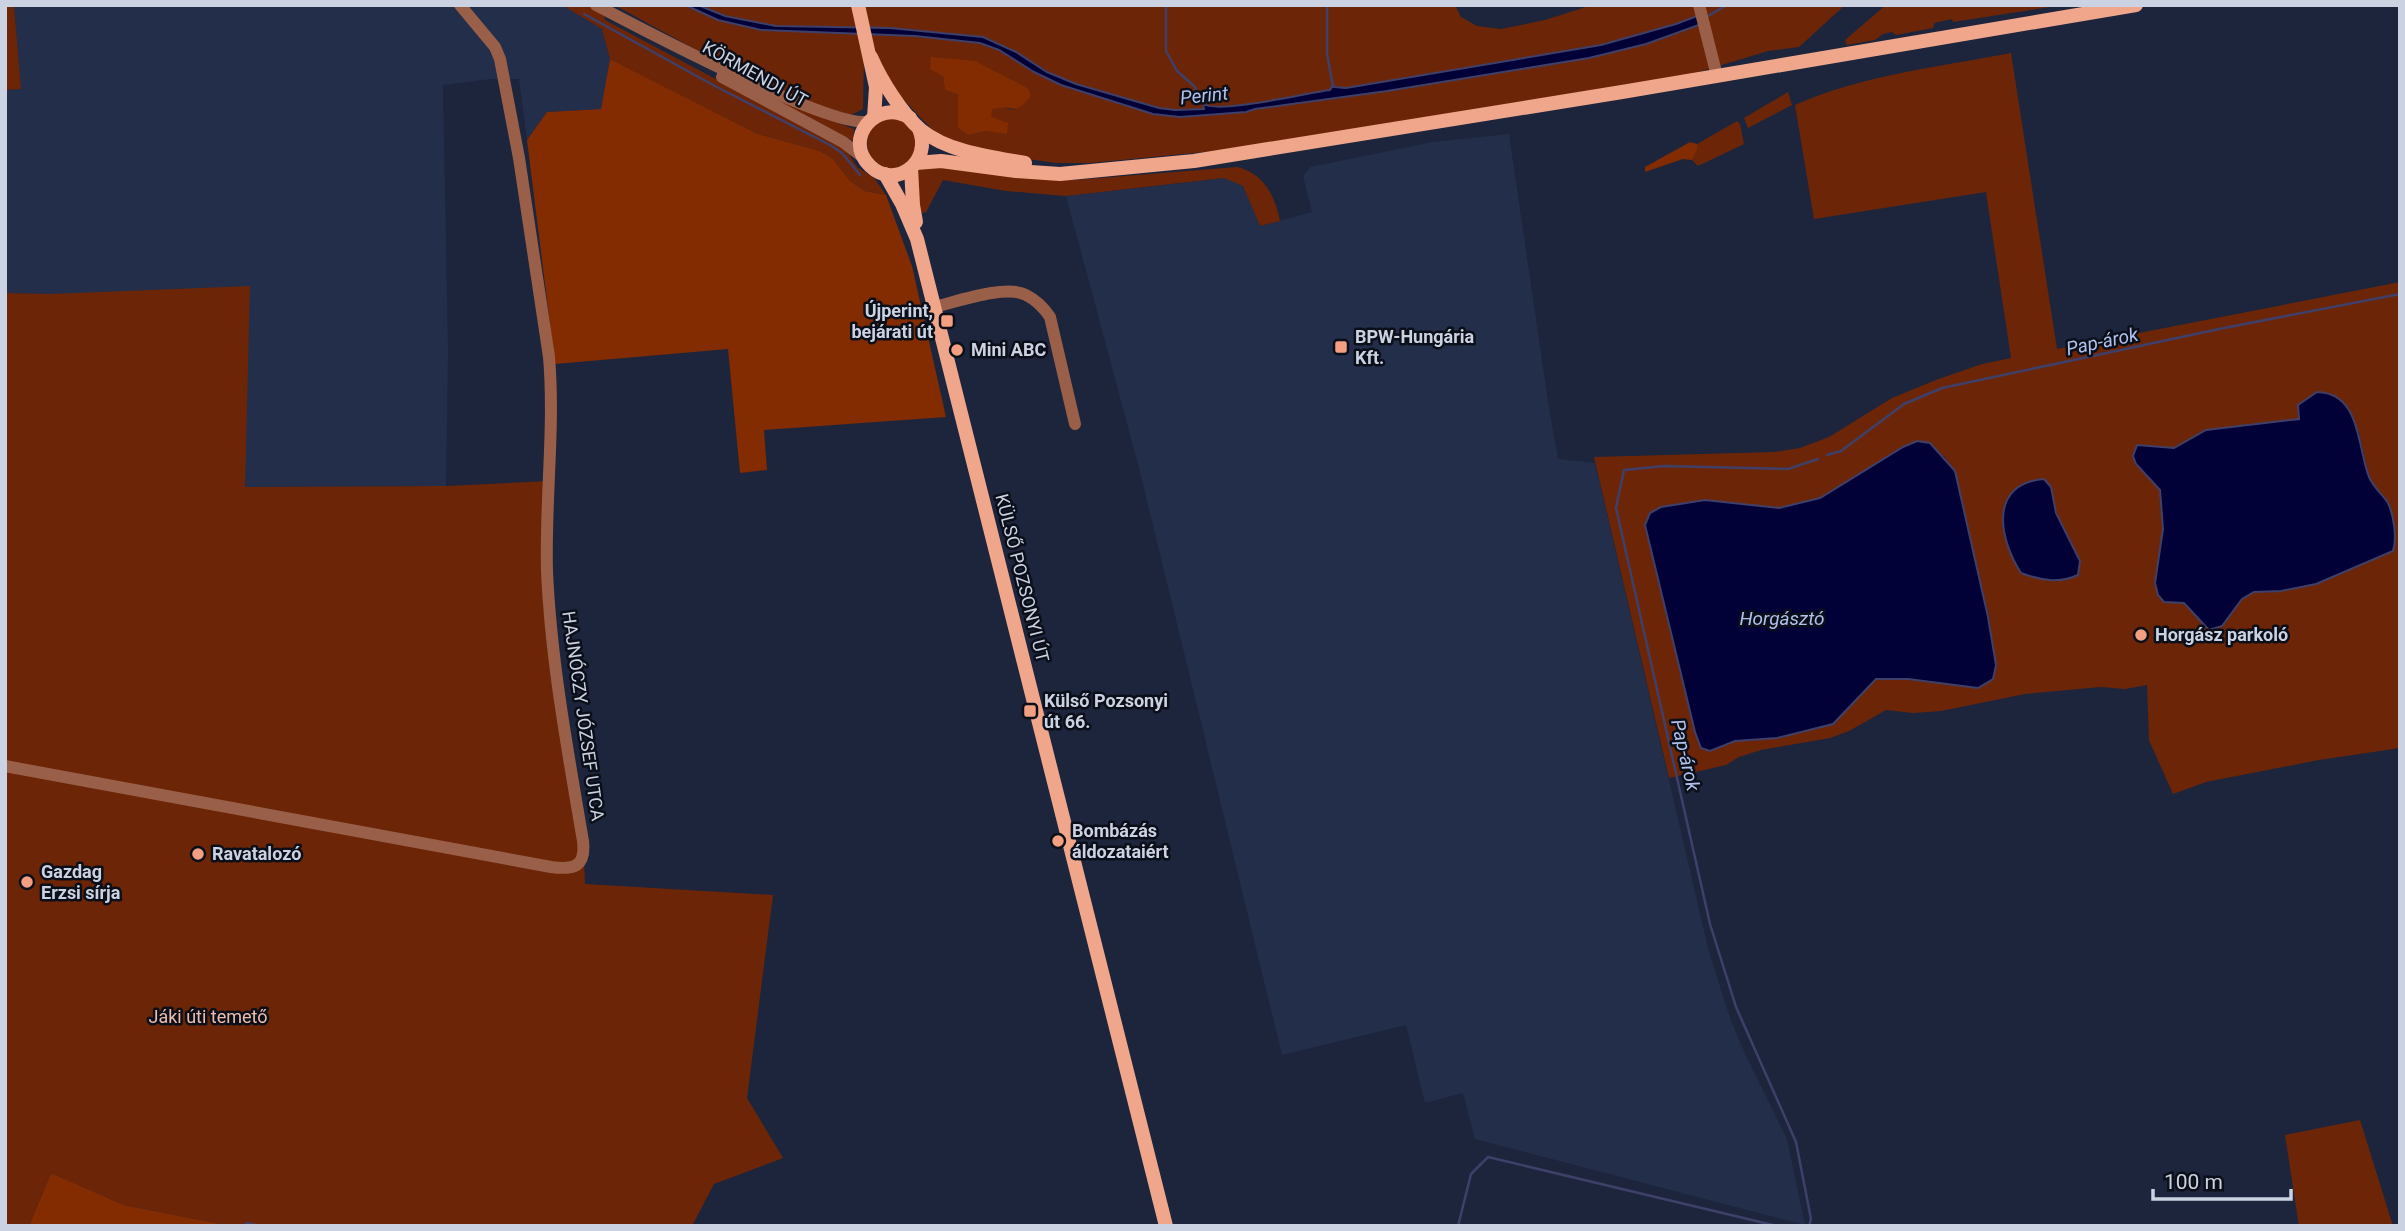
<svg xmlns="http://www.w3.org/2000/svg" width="2405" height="1231" viewBox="0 0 2405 1231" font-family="Roboto,sans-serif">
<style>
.built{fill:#232e4a}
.green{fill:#6c2607;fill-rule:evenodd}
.forest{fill:#832c01}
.water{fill:#020137;stroke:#3e406a;stroke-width:2}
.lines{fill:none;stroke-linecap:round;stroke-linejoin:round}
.stream{stroke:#3e406a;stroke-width:2.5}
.minor{stroke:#9a5f49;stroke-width:12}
.major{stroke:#f0a68b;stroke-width:14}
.poi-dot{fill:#f3a082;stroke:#0b0f19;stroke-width:2.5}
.labels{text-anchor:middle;stroke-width:5;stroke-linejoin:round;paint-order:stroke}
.street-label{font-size:18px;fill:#cbd2e1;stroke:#0b0f19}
.poi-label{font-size:18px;font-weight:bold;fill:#cbd2e1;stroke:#0b0f19;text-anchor:start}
.park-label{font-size:18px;fill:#f0bdab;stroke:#0b0f19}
.water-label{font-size:19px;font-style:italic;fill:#b0c1ec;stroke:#0b0f19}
</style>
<rect width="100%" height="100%" fill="#1c253c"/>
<g class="built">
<path d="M14,5H562L602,29L610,59L601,109L547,112L527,140L519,79H491L443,85L448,351L446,486L245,488L51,294L5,293V90L21,89Z"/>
<path d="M1509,134L1549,408L1558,459L1595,463L1709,952L1730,1018L1746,1056L1787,1139L1805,1225L1475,1139L1463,1093L1425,1103L1406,1025L1282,1055L1139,468L1066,196L1227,178L1243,186L1260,226L1312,212L1303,176L1310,167L1433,142Z"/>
</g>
<g class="green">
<path d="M5,5H14L21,89L5,90Z"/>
<path d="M562,5H603L605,20L845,148L857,167L874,178L886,195L865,191L850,181L833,159L820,151L758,134L610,59L602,29Z"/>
<path d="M614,5H1455L1461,17L1477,26L1501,29L1545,20L1592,5H1845L1799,47L1768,51L1692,74L1225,150L1090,163H1056L1000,155L939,137L864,58L863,109L851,115C767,93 691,46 614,5ZM943,76L1015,110L1001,107L992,108L987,131L969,135L958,95L945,90Z"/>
<path d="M1886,5H2063L1953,22L1952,19L1934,23L1933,28L1896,35L1892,32L1883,34L1875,40L1847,45L1845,40Z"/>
<path d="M2011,53L2057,349L2400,282V748L2319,760L2206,782L2173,794L2149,740L2147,685L2125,689L2101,687L2025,694L1941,711L1913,713L1886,710L1849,731L1830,738L1761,750L1739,757L1726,765L1669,778L1594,457L1775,452L1800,448L1829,437L1892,398L1936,380L1982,364L2011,358L1986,192L1814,219L1795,105C1862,75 1939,67 2011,53ZM2317,392L2359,432L2369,477L2379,495L2353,567L2316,584L2281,591L2254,592L2242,599L2230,617L2189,607L2183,603L2164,602L2155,583L2163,529L2160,490L2137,445L2174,448L2206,430L2300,419L2309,398ZM1903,447L1944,456L1955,471L1989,617L1996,665L1908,679H1876L1833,724L1777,738L1735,741L1701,748L1695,732L1646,526L1705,500L1779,508L1820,498ZM2023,485L2051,487L2056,513L2080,561Z"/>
<path d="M1788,92L1792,105L1748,128L1744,118Z"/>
<path d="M780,101L854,129L853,141L780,104Z"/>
<path d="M888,117L905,120L919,140L909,164L888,170L870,158C864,135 867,128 888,117Z"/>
<path d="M1737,121L1740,124L1744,144L1698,166L1692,160L1697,150V144Z"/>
<path d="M923,166L1075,180L1237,167C1264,173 1275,196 1280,221L1260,226L1243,186L1224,178L1066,196L1006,191L943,180L926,212L915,214L916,172Z"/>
<path d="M250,286L245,487L446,486L549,481L547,571L583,841L585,884L773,895L747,1098L783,1158L714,1184L692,1226H231L124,1205L51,1173L29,1226H5V293L51,294Z"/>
<path d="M2360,1120L2393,1226H2299L2285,1135Z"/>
</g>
<g class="forest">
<path d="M931,57L975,61L1027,88L1031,95C1017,117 1013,104 992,109L991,117L1008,123L1007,134L987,131L969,135L958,128V95L945,90L943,76L930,69Z"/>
<path d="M610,59L758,134L820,151L833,159L850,181L865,191L886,195L912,266L946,417L764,430L767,470L740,473L728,349L555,364L527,140L547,112L601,109Z"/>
<path d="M1690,142L1697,144V150L1692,160L1683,159L1645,172V167Z"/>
<path d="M51,1173L124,1205L231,1226H29Z"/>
</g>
<g class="water">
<path d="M685,5H698L725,16L776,26L890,28L983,37L1016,52L1047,72L1076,84L1159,108L1175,110L1204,109L1203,104C1220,114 1306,93 1330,90L1333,85L1335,87L1346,88L1601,45L1676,24L1705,13L1707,22L1646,44L1589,58L1387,91L1255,109L1246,112L1180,117L1153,114L1061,85L1034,72L999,50L980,43L915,36L761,30L718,20Z"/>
<path d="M2317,392C2361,393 2357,446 2369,477C2374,488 2383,495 2388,503C2394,516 2397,538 2393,551L2316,584L2281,591L2254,592L2242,599L2222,626L2209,630L2184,603L2164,602L2158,595L2155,583L2163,529L2160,490L2136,464L2133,456L2137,445L2174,448L2206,430L2299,419L2298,405Z"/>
<path d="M1917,441L1930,443L1955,471L1988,617L1996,665L1993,679L1978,688L1908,679H1876L1833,724L1777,738L1735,741L1710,751L1701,748L1695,732L1645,525L1650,513L1661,507L1705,500L1779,508L1820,498L1903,447Z"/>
<path d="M2044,479L2051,487L2056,513L2080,561L2078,575C2059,584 2040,580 2021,573C1999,539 1988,484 2044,479Z"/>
</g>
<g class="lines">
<g class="stream">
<path d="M1166,5V51L1177,71L1194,86L1204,104"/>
<path d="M1327,7V53L1333,87"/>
<path d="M584,14L713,85L830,145L842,153L860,175"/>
<path d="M1708,16L1727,5"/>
<path d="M1827,455L1841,451L1904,404L1942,388L2224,328L2400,294"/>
<path d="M246,1223L260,1226"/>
<path d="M1458,1226L1471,1174L1488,1157L1777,1226"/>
<path d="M1809,1226L1811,1219L1796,1142L1736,1007L1710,924L1616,508L1624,470L1664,466L1788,469L1818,459"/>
</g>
<g class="minor">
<path d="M596,5C636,26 838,133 870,121"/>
<path d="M1699,5L1717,76"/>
<path d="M722,77L843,142L864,158"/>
<path d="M934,307C956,302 1006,284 1026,295C1036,300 1044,308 1050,317L1075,424"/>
<path d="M5,766L551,867C574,870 586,867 583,841C568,752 551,662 547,571C545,499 555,428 549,357L519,158L500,59L495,47L460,5"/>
</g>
<g class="major">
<path d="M858,5L876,87L874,118"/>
<path d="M871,57C881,80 902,114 921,130C948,152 991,157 1025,163"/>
<path d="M910,118C877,97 842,139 870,166C896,191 933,161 919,129"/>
<path d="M916,163L941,161L1016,171L1060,174L1194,161L1622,92L2136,5"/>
<path d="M911,168L913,205L916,222"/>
<path d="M885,174L902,204L917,239L1166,1226"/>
</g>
</g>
<g class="poi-dot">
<rect x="940" y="314" width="14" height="14" rx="3.5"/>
<rect x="1334" y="340" width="14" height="14" rx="3.5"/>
<circle cx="957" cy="350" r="7"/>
<circle cx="2141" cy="635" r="7"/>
<rect x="1023" y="704" width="14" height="14" rx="3.5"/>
<circle cx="1058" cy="841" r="7"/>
<circle cx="198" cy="854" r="7"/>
<circle cx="27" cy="882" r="7"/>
</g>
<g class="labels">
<g class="street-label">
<text transform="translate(755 74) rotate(29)" y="6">KÖRMENDI ÚT</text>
<text transform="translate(1022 578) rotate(76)" y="6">KÜLSŐ POZSONYI ÚT</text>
<text transform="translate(583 716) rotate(82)" y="6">HAJNÓCZY JÓZSEF UTCA</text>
</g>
<g class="poi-label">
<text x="933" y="317" text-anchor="end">Újperint,<tspan x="933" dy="21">bejárati út</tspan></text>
<text x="1355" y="343">BPW-Hungária<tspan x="1355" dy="21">Kft.</tspan></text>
<text x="971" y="356">Mini ABC</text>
<text x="2155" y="641">Horgász parkoló</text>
<text x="1044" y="707">Külső Pozsonyi<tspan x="1044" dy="21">út 66.</tspan></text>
<text x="1072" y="837">Bombázás<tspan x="1072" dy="21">áldozataiért</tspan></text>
<text x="212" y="860">Ravatalozó</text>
<text x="41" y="878">Gazdag<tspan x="41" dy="21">Erzsi sírja</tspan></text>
</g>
<g class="park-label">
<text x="208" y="1023">Jáki úti temető</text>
</g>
<g class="water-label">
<text transform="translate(1204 95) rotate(-6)" y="7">Perint</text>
<text transform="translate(2102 341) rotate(-12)" y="7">Pap-árok</text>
<text x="1782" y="625">Horgásztó</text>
<text transform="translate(1686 755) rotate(77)" y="7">Pap-árok</text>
</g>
</g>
<rect width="2405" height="1231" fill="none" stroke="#cbd2e1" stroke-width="14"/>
<path d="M2153 1189v10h138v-10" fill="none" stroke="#cbd2e1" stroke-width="3.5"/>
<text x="2164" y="1189" font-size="21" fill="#cbd2e1" stroke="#0b0f19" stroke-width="5" paint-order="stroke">100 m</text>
</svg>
